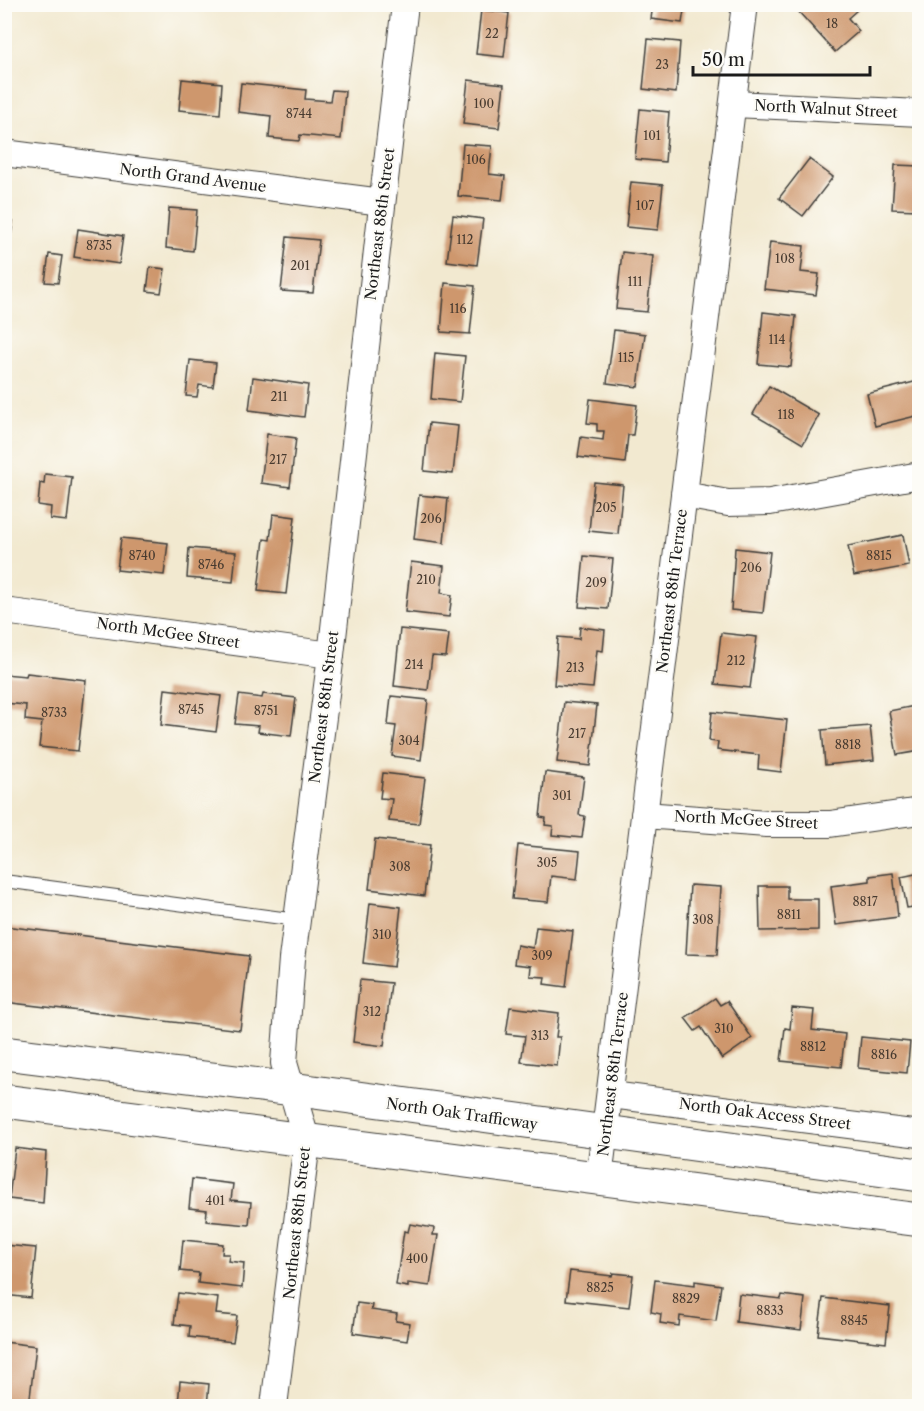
<svg xmlns="http://www.w3.org/2000/svg" width="924" height="1411" viewBox="0 0 924 1411" font-family="'Libre Caslon Text',serif">
<style>
.building{fill:#ce976d}
.lines{fill:none;stroke-linecap:round;stroke-linejoin:round}
.lane-casing{stroke:#3c3b37;stroke-width:14}
.street-casing{stroke:#3c3b37;stroke-width:28}
.secondary-casing{stroke:#3c3b37;stroke-width:35}
.lane{stroke:#fff;stroke-width:12}
.street{stroke:#fff;stroke-width:26}
.secondary{stroke:#fff;stroke-width:33}
.labels{text-anchor:middle;stroke-width:5;stroke-linejoin:round;paint-order:stroke}
.number-label{font-size:12px;fill:#483b30}
.street-label{font-size:15px;fill:#1c1c1c;stroke:#fdfcf7}
</style>
<rect width="100%" height="100%" fill="#fdfcf7"/>
<filter id="ink" filterUnits="userSpaceOnUse"><feTurbulence type="fractalNoise" baseFrequency=".0167" numOctaves="2"/><feDisplacementMap in="SourceGraphic" scale="12" xChannelSelector="R" yChannelSelector="G"/><feConvolveMatrix kernelMatrix="1 2 1 2 8 2 1 2 1" color-interpolation-filters="sRGB"/></filter>
<filter id="wash" filterUnits="userSpaceOnUse"><feTurbulence type="fractalNoise" baseFrequency=".008" numOctaves="4" result="noise"/><feDisplacementMap in="SourceGraphic" scale="24" xChannelSelector="R" yChannelSelector="G"/><feGaussianBlur stdDeviation="1.35" result="paint"/><feColorMatrix in="noise" values="0 0 0 0 0 0 0 0 0 0 0 0 0 0 0 0 0 1.4 0 .05"/><feComposite in="paint" operator="in"/></filter>
<g filter="url(#wash)">
<rect width="100%" height="100%" fill="#f2e9d0"/>
<g id="blocks">
<g class="building">
<path d="M653,4H685L682,23L651,19Z"/>
<path d="M806,4H852L857,10L848,18L859,31L835,52L798,11Z"/>
<path d="M916,9H920V54H915Z"/>
<path d="M481,10L509,13L504,57L476,54Z"/>
<path d="M648,39L680,42L676,93L643,89Z"/>
<path d="M182,79L222,83L220,114L179,110Z"/>
<path d="M468,80L504,84L499,128L463,124Z"/>
<path d="M241,83L306,90L305,99L330,101L332,90L345,91L341,139L300,135L299,141L269,138L271,116L238,112Z"/>
<path d="M640,109L669,112L665,162L635,159Z"/>
<path d="M463,144L492,146L489,174L505,176L502,200L458,196Z"/>
<path d="M809,159L833,177L803,216L779,198Z"/>
<path d="M895,165L920,166L917,210L892,209Z"/>
<path d="M631,182L663,185L658,230L626,227Z"/>
<path d="M169,208L197,210L193,251L166,248Z"/>
<path d="M453,215L483,219L477,265L447,261Z"/>
<path d="M4,220L13,221L9,250L4,249Z"/>
<path d="M78,229L123,236L119,264L74,257Z"/>
<path d="M287,237L319,240L313,293L281,291Z"/>
<path d="M770,242L804,246L801,272L819,274L816,295L764,289Z"/>
<path d="M622,252L653,256L647,312L616,309Z"/>
<path d="M49,254L62,256L58,283L45,282Z"/>
<path d="M150,267L165,269L161,293L147,291Z"/>
<path d="M445,283L475,286L470,334L441,332Z"/>
<path d="M763,312L796,316L791,367L758,364Z"/>
<path d="M614,330L645,334L638,387L607,383Z"/>
<path d="M435,353L465,356L460,402L431,399Z"/>
<path d="M190,360L216,363L213,387L199,385L197,397L186,396Z"/>
<path d="M253,377L308,385L304,417L249,410Z"/>
<path d="M918,381L920,415L875,426L867,394Z"/>
<path d="M769,386L819,415L803,444L753,414Z"/>
<path d="M590,399L637,405L633,435H628L625,463L578,457L581,437L603,440L604,431H597V424L587,423Z"/>
<path d="M429,423L458,426L453,474L424,471Z"/>
<path d="M267,434L296,438L290,487L261,483Z"/>
<path d="M45,474L72,477L67,521L50,519L51,507L38,505L40,483L44,484Z"/>
<path d="M594,482L623,485L618,534L589,531Z"/>
<path d="M419,495L448,498L444,543L414,539Z"/>
<path d="M273,514L295,517L286,594L258,591L264,539L270,540Z"/>
<path d="M903,535L909,566L854,576L848,546Z"/>
<path d="M121,538L168,543L164,575L117,570Z"/>
<path d="M189,548L236,552L233,582L187,578Z"/>
<path d="M735,548L770,552L763,613L731,610Z"/>
<path d="M584,556L613,559L608,609L579,607Z"/>
<path d="M411,562L444,566L441,593L452,595L449,617L405,612Z"/>
<path d="M580,627L605,630L603,651L597,650L593,688L554,685L558,637L579,639Z"/>
<path d="M400,629L449,634L446,657L432,656L428,690L394,686Z"/>
<path d="M721,633L757,637L750,688L715,684Z"/>
<path d="M27,673L86,680L78,751L39,747L42,722L25,720L26,705L4,703V674L26,676Z"/>
<path d="M165,689L221,696L216,732L161,725Z"/>
<path d="M263,694L296,698L291,736L258,732L259,726L235,724L239,695L262,698Z"/>
<path d="M391,696L428,700L421,760L392,756L396,726L388,725Z"/>
<path d="M564,702L597,705L590,766L557,762Z"/>
<path d="M920,705V751L897,755L889,711Z"/>
<path d="M712,712L787,720L781,772L758,769L759,755L717,750L718,742L709,741Z"/>
<path d="M870,726L874,760L825,765L822,730Z"/>
<path d="M545,772L584,777L579,815L585,816L582,838L552,835L553,826L545,825L546,818L540,817Z"/>
<path d="M383,773L425,778L419,824L389,821L392,799L380,798Z"/>
<path d="M375,839L430,845L424,896L369,889Z"/>
<path d="M518,845L580,851L577,879L551,876L548,902L512,899Z"/>
<path d="M893,873L898,917L836,925L831,886L870,881V876Z"/>
<path d="M920,873V906L907,908L901,877Z"/>
<path d="M690,885L721,887L717,955L686,954Z"/>
<path d="M759,886H787V899H818V930L760,931Z"/>
<path d="M370,903L401,907L394,967L363,963Z"/>
<path d="M4,926L249,956L240,1030L4,1002Z"/>
<path d="M536,927L573,931L566,987L544,984L545,977L530,976L531,966L514,964L517,945L533,948Z"/>
<path d="M360,980L391,983L384,1046L353,1042Z"/>
<path d="M715,998L720,1005L727,1001L752,1038L722,1059L701,1027L695,1031L685,1018Z"/>
<path d="M510,1007L559,1013L556,1037H560L557,1066L521,1062L525,1036L506,1034Z"/>
<path d="M792,1008L814,1010L812,1030L845,1034L841,1067L781,1061L785,1028L790,1029Z"/>
<path d="M861,1037L910,1042L907,1073L858,1068Z"/>
<path d="M15,1148L46,1152L43,1203L9,1199Z"/>
<path d="M192,1179L233,1184L231,1200L251,1202L249,1225L206,1221L207,1210L189,1208Z"/>
<path d="M410,1224L434,1228L433,1235H438L430,1286L408,1283V1287L396,1285L404,1231L408,1232Z"/>
<path d="M183,1240L223,1244L222,1254H229L228,1261L244,1263L242,1288L198,1283L199,1273L180,1271Z"/>
<path d="M4,1245L36,1248L31,1298L4,1295Z"/>
<path d="M570,1271L612,1276L613,1273L633,1275L629,1307L566,1300Z"/>
<path d="M655,1280L695,1285V1281L721,1285L716,1321L680,1316L679,1326L660,1323L661,1314L651,1312Z"/>
<path d="M178,1293L218,1298L216,1314L237,1316L233,1342L189,1337L190,1326L174,1324Z"/>
<path d="M739,1294L781,1299L782,1295L805,1298L801,1330L736,1322Z"/>
<path d="M823,1298L890,1306L886,1343L818,1335Z"/>
<path d="M357,1303L372,1305L371,1310L397,1314L396,1321L410,1323L407,1341L353,1333Z"/>
<path d="M4,1342L36,1346L29,1406H4Z"/>
<path d="M180,1381L209,1384L207,1406H178Z"/>
</g>
</g>
</g>
<g filter="url(#ink)">
<use href="#blocks" fill-opacity="0" stroke="#3c3b37" stroke-width="1.5"/>
<g class="lines">
<g class="lane-casing">
<path id="lane" d="M4,881L297,920"/>
</g>
<g class="street-casing">
<g id="street">
<path d="M733,104L920,113"/>
<path d="M4,153L382,202"/>
<path d="M684,495L728,503L770,502L920,475"/>
<path d="M4,611L331,655"/>
<path d="M644,815L767,824H830L920,811"/>
<path d="M611,1095L920,1134"/>
<path d="M599,1178L745,4"/>
<path d="M274,1406L307,1142L284,1063L292,959L331,655L405,4"/>
</g>
</g>
<g class="secondary-casing">
<g id="secondary">
<path d="M4,1053L292,1089L920,1175"/>
<path d="M4,1101L920,1220"/>
</g>
</g>
<use href="#lane" class="lane"/>
<use href="#street" class="street"/>
<use href="#secondary" class="secondary"/>
</g>
</g>
<g class="labels">
<g class="number-label">
<text x="832" y="28">18</text>
<text x="492" y="38">22</text>
<text x="662" y="69">23</text>
<text x="484" y="108">100</text>
<text x="299" y="118">8744</text>
<text x="652" y="140">101</text>
<text x="476" y="164">106</text>
<text x="645" y="210">107</text>
<text x="465" y="244">112</text>
<text x="99" y="250">8735</text>
<text x="785" y="263">108</text>
<text x="300" y="270">201</text>
<text x="635" y="286">111</text>
<text x="458" y="313">116</text>
<text x="777" y="344">114</text>
<text x="626" y="362">115</text>
<text x="279" y="401">211</text>
<text x="786" y="419">118</text>
<text x="278" y="464">217</text>
<text x="606" y="512">205</text>
<text x="431" y="523">206</text>
<text x="142" y="560">8740</text>
<text x="879" y="560">8815</text>
<text x="211" y="569">8746</text>
<text x="751" y="572">206</text>
<text x="426" y="584">210</text>
<text x="596" y="587">209</text>
<text x="736" y="665">212</text>
<text x="414" y="669">214</text>
<text x="575" y="672">213</text>
<text x="191" y="714">8745</text>
<text x="266" y="715">8751</text>
<text x="54" y="717">8733</text>
<text x="577" y="738">217</text>
<text x="409" y="745">304</text>
<text x="848" y="749">8818</text>
<text x="562" y="800">301</text>
<text x="547" y="867">305</text>
<text x="400" y="871">308</text>
<text x="865" y="906">8817</text>
<text x="789" y="919">8811</text>
<text x="703" y="924">308</text>
<text x="382" y="939">310</text>
<text x="542" y="960">309</text>
<text x="372" y="1016">312</text>
<text x="724" y="1033">310</text>
<text x="540" y="1040">313</text>
<text x="813" y="1051">8812</text>
<text x="884" y="1059">8816</text>
<text x="215" y="1205">401</text>
<text x="417" y="1263">400</text>
<text x="600" y="1292">8825</text>
<text x="686" y="1303">8829</text>
<text x="770" y="1315">8833</text>
<text x="854" y="1325">8845</text>
</g>
<g class="street-label">
<text transform="translate(826 109) rotate(3)" y="5">North Walnut Street</text>
<text transform="translate(193 178) rotate(7)" y="5">North Grand Avenue</text>
<text transform="translate(380 224) rotate(-83)" y="5">Northeast 88th Street</text>
<text transform="translate(672 591) rotate(-83)" y="5">Northeast 88th Terrace</text>
<text transform="translate(168 633) rotate(8)" y="5">North McGee Street</text>
<text transform="translate(324 707) rotate(-83)" y="5">Northeast 88th Street</text>
<text transform="translate(746 820) rotate(3)" y="5">North McGee Street</text>
<text transform="translate(613 1074) rotate(-83)" y="5">Northeast 88th Terrace</text>
<text transform="translate(462 1114) rotate(8)" y="5">North Oak Trafficway</text>
<text transform="translate(765 1114) rotate(7)" y="5">North Oak Access Street</text>
<text transform="translate(297 1223) rotate(-84)" y="5">Northeast 88th Street</text>
</g>
</g>
<rect width="924" height="1411" fill="none" stroke="#fdfcf7" stroke-width="24"/>
<path d="M693 66v9h177v-9" fill="none" stroke="#1c1c1c" stroke-width="3"/>
<text x="702" y="66" font-size="18" fill="#1c1c1c" stroke="#fdfcf7" stroke-width="4.5" paint-order="stroke">50 m</text>
</svg>
